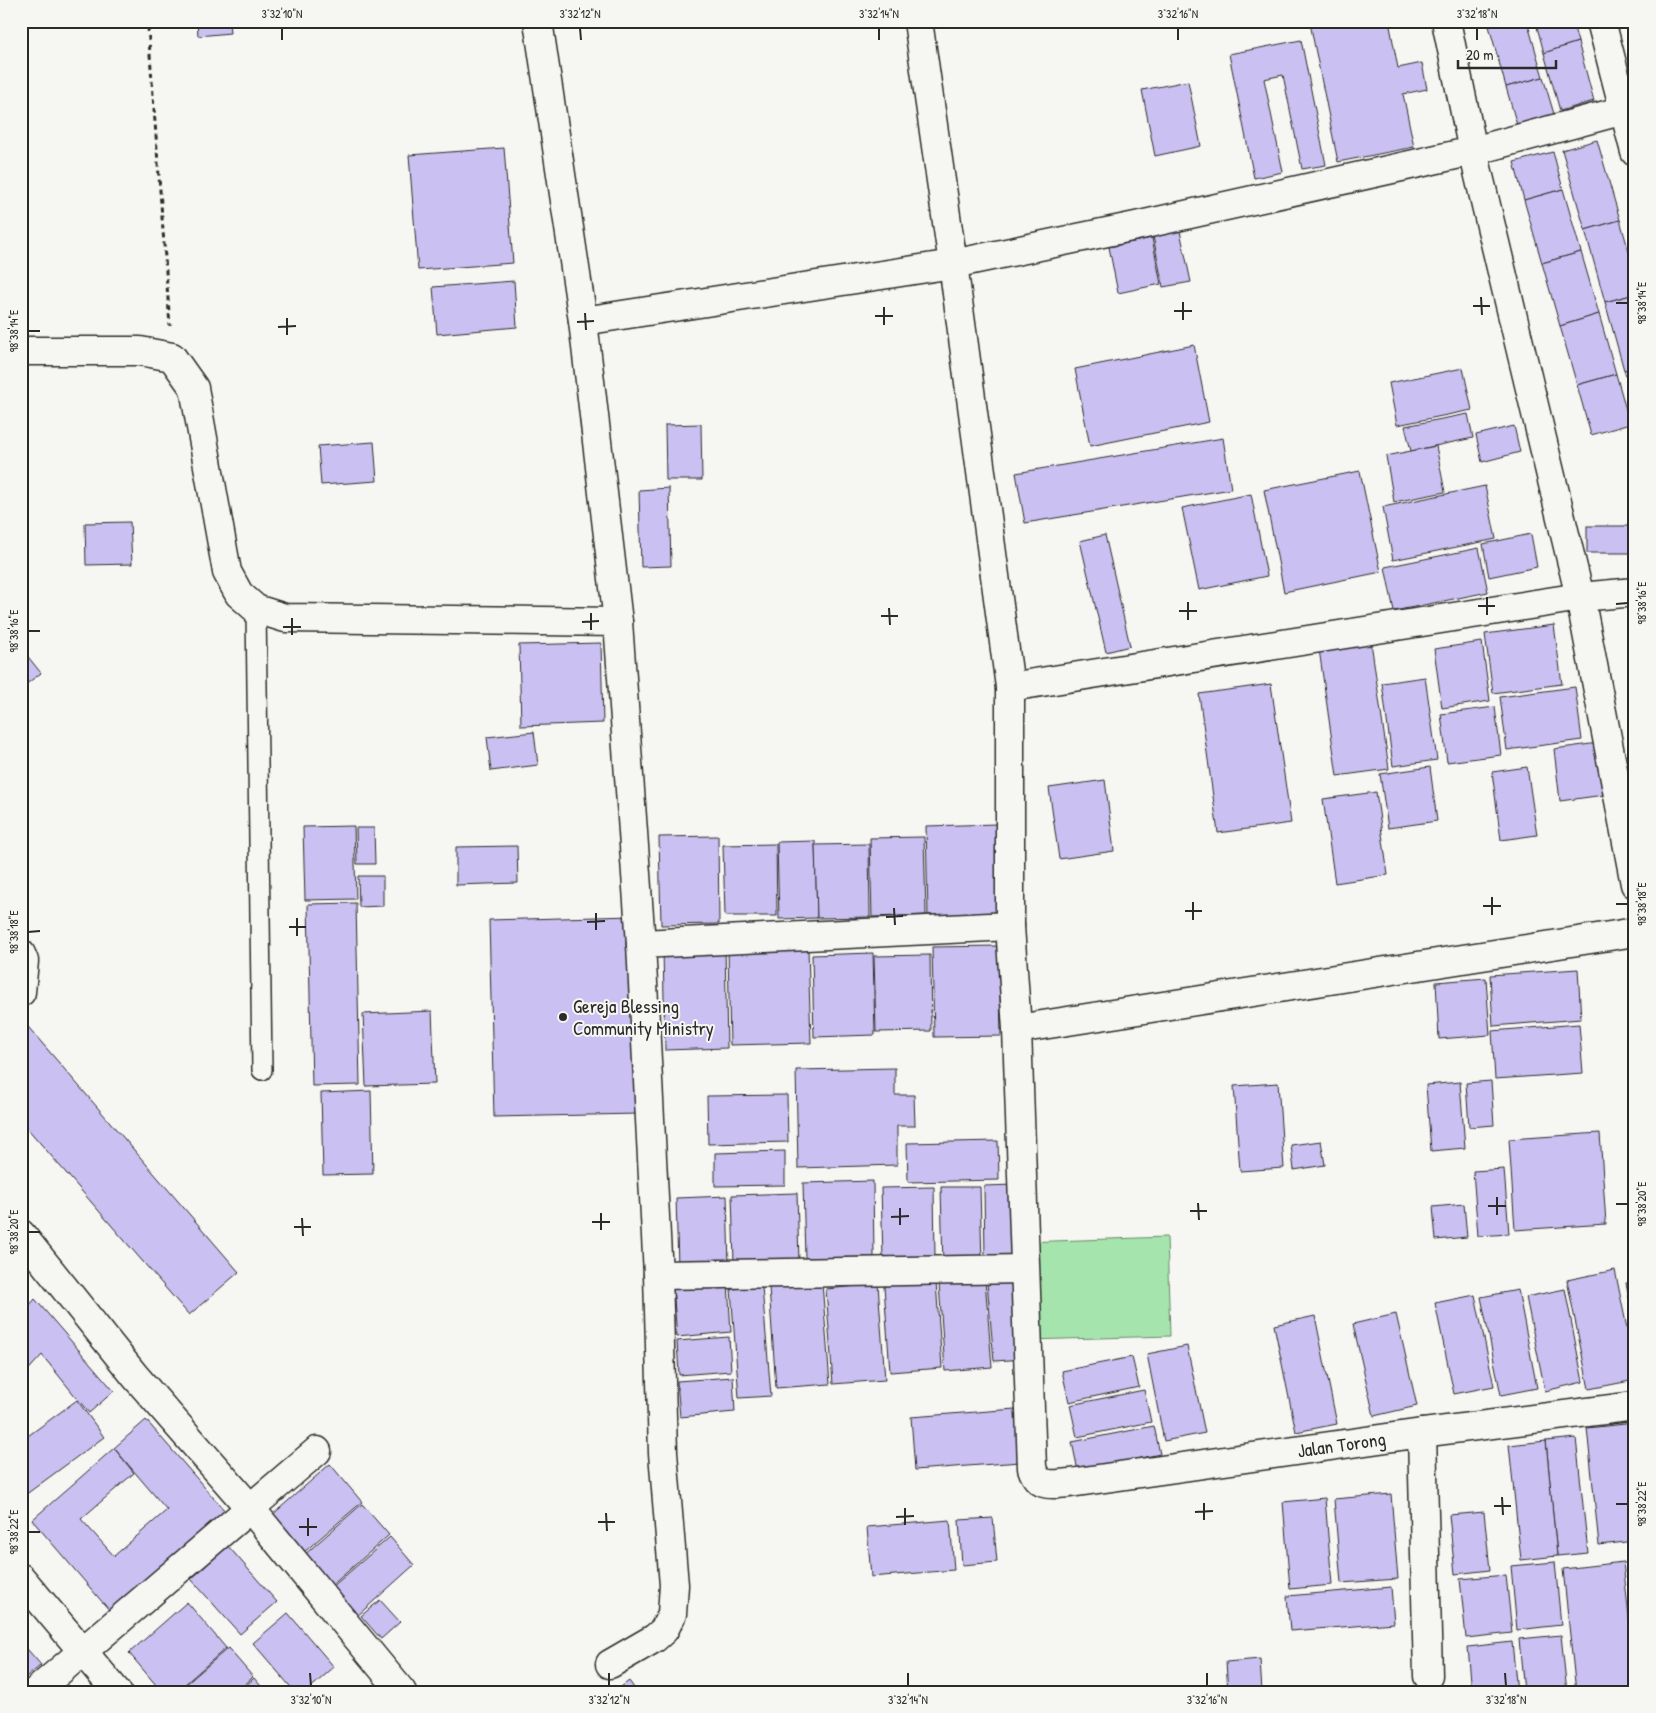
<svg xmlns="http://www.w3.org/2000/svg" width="1656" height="1713" viewBox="0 0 1656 1713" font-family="'Patrick Hand',sans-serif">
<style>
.green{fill:#a5e5ad;stroke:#68886c}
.building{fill:#cbc0f2;stroke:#2b2b2b;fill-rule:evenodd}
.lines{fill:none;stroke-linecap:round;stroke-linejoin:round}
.lane-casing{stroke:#2b2b2b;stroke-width:22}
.street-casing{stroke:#2b2b2b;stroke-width:31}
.path{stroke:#2b2b2b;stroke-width:3;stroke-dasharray:5 4;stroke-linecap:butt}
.lane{stroke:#f6f6f2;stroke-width:19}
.street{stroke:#f6f6f2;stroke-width:28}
.ticks{fill:none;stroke:#2b2b2b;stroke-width:2}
.poi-dot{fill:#2b2b2b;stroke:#f6f6f2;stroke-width:2}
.labels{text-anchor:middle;stroke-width:4;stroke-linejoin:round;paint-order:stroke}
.poi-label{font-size:19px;fill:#2b2b2b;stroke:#f6f6f2;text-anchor:start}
.street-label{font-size:19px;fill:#2b2b2b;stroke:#f6f6f2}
.neatline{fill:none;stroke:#2b2b2b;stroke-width:2}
.ticks-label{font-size:12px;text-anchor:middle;fill:#2b2b2b}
</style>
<rect width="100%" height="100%" fill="#f6f6f2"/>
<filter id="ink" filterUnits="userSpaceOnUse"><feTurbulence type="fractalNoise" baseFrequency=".02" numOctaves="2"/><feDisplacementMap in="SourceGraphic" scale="10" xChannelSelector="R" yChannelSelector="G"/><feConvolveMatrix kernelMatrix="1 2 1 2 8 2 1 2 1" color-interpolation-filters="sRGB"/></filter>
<g filter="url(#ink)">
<path class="green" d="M1167,1237L1170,1336L1028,1340L1024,1242Z"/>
<g class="building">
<path d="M197,21H229L230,33L198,36Z"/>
<path d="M1317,21H1389L1398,68L1422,63L1427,89L1403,94L1414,147L1338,162L1310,23Z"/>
<path d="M1504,21H1527L1543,77L1506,87L1489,26Z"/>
<path d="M1540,21H1572L1578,42L1544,53L1536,23Z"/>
<path d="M1629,21H1635V51Z"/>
<path d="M1301,40L1326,165L1302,169L1283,75L1264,79L1283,172L1254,178L1229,54Z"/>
<path d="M1578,42L1594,101L1560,111L1544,53Z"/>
<path d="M1543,77L1554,114L1517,125L1506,87Z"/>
<path d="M1188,81L1201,146L1155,156L1142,90Z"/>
<path d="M1597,140L1620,220L1585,230L1562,150Z"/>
<path d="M504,148L513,263L418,270L409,155Z"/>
<path d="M1553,152L1563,189L1524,200L1514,162Z"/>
<path d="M1563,189L1581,252L1542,263L1524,200Z"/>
<path d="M1620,220L1635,273V294L1605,302L1585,230Z"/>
<path d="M1180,231L1191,282L1163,287L1153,236Z"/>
<path d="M1152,238L1161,284L1118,293L1109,247Z"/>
<path d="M1581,252L1599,314L1560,326L1542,263Z"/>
<path d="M514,281L517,327L437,334L433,287Z"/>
<path d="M1635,294V367L1624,370L1605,302Z"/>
<path d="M1599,314L1616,374L1577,385L1560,326Z"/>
<path d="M1194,345L1209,422L1090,446L1075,369Z"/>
<path d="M1635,367V406L1624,370Z"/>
<path d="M1463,368L1472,410L1397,425L1389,383Z"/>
<path d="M1616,374L1630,424L1591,435L1577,385Z"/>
<path d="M1468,414L1473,438L1411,451L1405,426Z"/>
<path d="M701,424L702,480H666L665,425Z"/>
<path d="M1514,426L1520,452L1482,462L1476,435Z"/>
<path d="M1223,438L1231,489L1025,523L1016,473Z"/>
<path d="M374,442L377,481L321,485L318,446Z"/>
<path d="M1436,446L1445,492L1394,502L1386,456Z"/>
<path d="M1360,471L1381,572L1284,592L1264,490Z"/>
<path d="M1485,486L1496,539L1393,560L1383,507Z"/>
<path d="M669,488L671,566L641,567L639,490Z"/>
<path d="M1251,494L1267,576L1199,590L1182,508Z"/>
<path d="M130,522L132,564L86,565L85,523Z"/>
<rect x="1587" y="526" width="48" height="27"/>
<path d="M1531,534L1537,567L1489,577L1483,544Z"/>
<path d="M1105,535L1130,646L1106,652L1080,541Z"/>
<path d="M1479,548L1488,592L1394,611L1385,567Z"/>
<path d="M1554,625L1562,684L1493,693L1485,634Z"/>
<path d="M1370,635L1389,769L1337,776L1318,642Z"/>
<path d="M1482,642L1490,701L1442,708L1434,649Z"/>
<path d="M601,643L603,723L521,726L519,645Z"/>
<path d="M21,648L41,673L21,688Z"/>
<path d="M1425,677L1437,760L1393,766L1382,683Z"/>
<path d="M1271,684L1291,823L1218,833L1199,694Z"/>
<path d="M1575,687L1582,740L1507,750L1500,697Z"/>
<path d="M1495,707L1501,755L1447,762L1441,714Z"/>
<path d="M534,732L538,765L491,771L487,737Z"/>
<path d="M1598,743L1604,795L1560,801L1554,749Z"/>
<path d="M1430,767L1437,821L1388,828L1380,774Z"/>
<path d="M1527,767L1537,835L1501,840L1492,772Z"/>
<path d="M1105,780L1114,851L1059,859L1049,788Z"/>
<path d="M1376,792L1388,875L1335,883L1323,799Z"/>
<path d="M997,824L999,914L928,915L926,826Z"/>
<path d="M354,826L356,899L305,900L303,827Z"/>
<path d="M356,828H374L375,864H357Z"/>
<path d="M718,836L719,924L661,925L659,837Z"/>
<path d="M924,837L926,915L872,917L870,838Z"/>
<path d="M815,841L817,918L779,919L777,842Z"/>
<path d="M776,844L777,916H725L723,845Z"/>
<path d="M869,844L870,917L817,918L815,845Z"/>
<path d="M517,846L518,883L456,885V847Z"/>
<path d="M358,876H383V906L359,907Z"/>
<path d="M356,903L360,1085L312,1086L308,904Z"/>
<path d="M633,916L638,1114L494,1117L489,920Z"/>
<path d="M999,946L1001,1036L934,1037L932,947Z"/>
<path d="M725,947L727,1048L665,1050L663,949Z"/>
<path d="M808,949L811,1043L730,1045L728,950Z"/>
<path d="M873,953L875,1035L814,1037L812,955Z"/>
<path d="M930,955L931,1031L876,1032L874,956Z"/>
<path d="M1578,969L1581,1019L1493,1026L1490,975Z"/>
<path d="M1486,978L1490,1035L1439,1039L1436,982Z"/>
<path d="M432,1011L435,1084L366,1086L363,1014Z"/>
<path d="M23,1021L239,1272L189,1315L21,1121V1022Z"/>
<path d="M1579,1024L1583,1073L1495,1079L1492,1031Z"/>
<path d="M895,1068V1095H914L915,1126H897V1165L798,1168L796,1070Z"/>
<path d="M1491,1081L1494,1125L1469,1127L1466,1083Z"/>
<path d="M1460,1082L1465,1148L1431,1151L1426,1085Z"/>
<path d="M1278,1083L1284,1168L1240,1171L1234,1086Z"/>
<path d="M371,1091L373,1174L323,1175L321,1093Z"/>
<path d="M787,1095L788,1142L708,1144L707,1096Z"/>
<path d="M1600,1133L1606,1224L1515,1230L1509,1139Z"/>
<path d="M998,1141L999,1180L908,1182L907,1143Z"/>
<path d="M1321,1141L1325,1165L1294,1170L1291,1145Z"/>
<path d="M785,1151V1185L715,1186V1153Z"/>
<path d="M1504,1169L1509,1234L1478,1236L1473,1171Z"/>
<path d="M873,1181L874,1257L805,1258L803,1183Z"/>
<path d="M1015,1185L1017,1258L985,1259L984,1186Z"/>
<path d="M934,1187L935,1257L883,1258L881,1188Z"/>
<path d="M941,1187H980L982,1265L943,1266Z"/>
<path d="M797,1193L799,1262L734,1263L732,1195Z"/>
<path d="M727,1196L729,1266L678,1267L676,1198Z"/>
<path d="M1464,1204L1467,1237L1436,1240L1433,1207Z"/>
<path d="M1615,1270L1635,1367V1380L1589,1389L1567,1280Z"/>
<path d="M985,1280L992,1367L945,1371L939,1284Z"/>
<path d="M1020,1280L1026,1359L994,1361L987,1282Z"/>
<path d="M1635,1281V1326L1626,1283Z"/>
<path d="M936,1282L942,1368L890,1372L884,1286Z"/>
<path d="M728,1283L731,1332L677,1337L673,1287Z"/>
<path d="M822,1283L830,1384L776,1388L769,1287Z"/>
<path d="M878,1284L885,1380L833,1384L826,1289Z"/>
<path d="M762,1287L771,1396L739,1398L731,1289Z"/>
<path d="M1565,1289L1583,1382L1545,1391L1526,1297Z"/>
<path d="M1518,1290L1537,1388L1501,1395L1481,1297Z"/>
<path d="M1475,1295L1494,1386L1454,1394L1435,1303Z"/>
<path d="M35,1299L114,1391L89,1413L42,1355L21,1378V1315Z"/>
<path d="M1396,1314L1417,1406L1374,1416L1353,1324Z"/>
<path d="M1315,1316L1337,1424L1296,1432L1274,1325Z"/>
<path d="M729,1337L731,1371L679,1375L677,1341Z"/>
<path d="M1187,1346L1205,1433L1164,1441L1147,1354Z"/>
<path d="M1132,1357L1139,1387L1069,1402L1062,1371Z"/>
<path d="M733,1377L735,1412L680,1417L677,1381Z"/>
<path d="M1144,1390L1151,1422L1077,1437L1070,1405Z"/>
<path d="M77,1400L104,1437L21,1498V1441Z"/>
<path d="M1015,1409L1020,1462L915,1470L911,1417Z"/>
<path d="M146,1420L225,1511L110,1611L32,1520ZM114,1448L167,1510L114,1556L81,1519L134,1473Z"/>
<path d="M1635,1423V1541L1599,1545L1587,1428Z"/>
<path d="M1154,1426L1160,1454L1078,1471L1072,1442Z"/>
<path d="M1576,1438L1588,1553L1557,1556L1546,1441Z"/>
<path d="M1546,1441L1557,1556L1521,1560L1509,1445Z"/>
<path d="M330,1464L362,1502L303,1553L271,1516Z"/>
<path d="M1391,1494L1398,1579L1341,1583L1334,1499Z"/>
<path d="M1325,1498L1332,1585L1290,1589L1283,1502Z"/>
<path d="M362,1504L389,1535L330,1587L303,1556Z"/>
<path d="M1484,1512L1490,1570L1455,1574L1449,1515Z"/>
<path d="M993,1518L997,1562L962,1565L959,1520Z"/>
<path d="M950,1520L954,1570L871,1577L867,1527Z"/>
<path d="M390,1537L414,1565L356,1617L331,1588Z"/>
<path d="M228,1546L277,1602L240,1634L191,1579Z"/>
<path d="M1631,1552H1635V1596Z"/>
<path d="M1555,1562L1561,1625L1517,1630L1511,1566Z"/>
<path d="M1623,1562L1635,1672V1690L1576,1692L1563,1569Z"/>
<path d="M1506,1575L1512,1633L1466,1638L1460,1579Z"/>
<path d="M1391,1587L1394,1623L1290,1631L1287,1596Z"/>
<path d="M380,1600L400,1622L381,1639L361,1616Z"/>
<path d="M187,1602L226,1648L176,1692H162L129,1653Z"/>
<path d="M288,1613L334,1667L306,1692H295L253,1643Z"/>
<path d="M1561,1635L1567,1692H1524L1519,1639Z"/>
<path d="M21,1642L41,1665L21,1682Z"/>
<path d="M1512,1642L1517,1692H1472L1468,1647Z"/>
<path d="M228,1648L253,1677L237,1692H177Z"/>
<path d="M1260,1659L1262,1692H1228L1226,1662Z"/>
<path d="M254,1678L266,1692H239Z"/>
<path d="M629,1681L637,1692H614Z"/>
</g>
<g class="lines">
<g class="lane-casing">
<path id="lane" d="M256,609L262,1070"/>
</g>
<g class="street-casing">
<g id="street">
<path d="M538,21L583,321L618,622L641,944L658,1275L663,1453L674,1585L672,1614L664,1630L655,1638L610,1664"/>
<path id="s1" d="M918,21L953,264L1010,687V926L1017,1029L1032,1468C1039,1489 1052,1484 1070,1483L1422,1433L1635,1406"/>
<path d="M1446,21L1473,151L1580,597L1635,884"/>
<path d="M1601,21L1635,152"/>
<path d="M583,321L953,264L1136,226L1473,151L1635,107"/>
<path d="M21,351H140L172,357L194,388L227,572L239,594L256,609L285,618L618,622"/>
<path d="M1010,687L1580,597L1635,592"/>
<path d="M641,944L1010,926"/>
<path d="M21,954L24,961L21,992"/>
<path d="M1017,1029L1635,932"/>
<path d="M21,1234L135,1376L250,1508L402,1692"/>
<path d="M658,1275L1024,1269"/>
<path d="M1422,1433L1428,1676"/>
<path d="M21,1578L117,1692"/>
<path d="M35,1692L317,1451"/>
</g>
</g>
<path class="path" d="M148,27L170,326"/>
<use href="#lane" class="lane"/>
<use href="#street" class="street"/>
</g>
</g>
<path class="ticks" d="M282,28V40M580,28L581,40M879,28V40M1178,28V40M1477,28V40M1481,297L1482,315M1183,302V320M1616,303H1628M1473,306H1490M884,307V325M1174,311H1192M585,313L586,330M875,316H893M287,318V335M577,322L594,321M278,327L296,326M28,331H40M1487,597V615M1188,602V620M1616,604L1628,603M1478,606H1495M889,608L890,625M1179,611H1197M591,613V630M881,616H898M292,618V635M582,622L599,621M283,627H301M28,631H40M1492,897V915M1193,902V920M1616,904H1628M1483,906H1501M894,908L895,925M1185,911H1202M596,913V930M886,917L903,916M297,918V936M587,922L605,921M289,927H306M28,932L40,931M1497,1197V1215M1198,1203L1199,1220M1616,1204H1628M1488,1206H1506M900,1208V1225M1190,1211H1207M601,1213V1230M891,1217L909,1216M302,1218L303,1236M592,1222H610M294,1227H311M28,1232H40M1502,1497L1503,1515M1204,1503V1520M1616,1504H1628M1494,1506H1511M905,1508V1525M1195,1512L1213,1511M606,1513L607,1531M896,1517L914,1516M308,1518V1536M598,1522H615M299,1527H317M28,1532H40M310,1673L311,1686M609,1673V1686M908,1673V1686M1207,1673V1686M1505,1673L1506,1686"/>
<circle class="poi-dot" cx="563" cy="1017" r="5"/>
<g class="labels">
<g class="poi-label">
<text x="573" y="1013">Gereja Blessing<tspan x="573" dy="22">Community Ministry</tspan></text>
</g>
<g class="street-label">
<text dy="7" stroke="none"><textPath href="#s1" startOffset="1774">Jalan Torong</textPath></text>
</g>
</g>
<rect width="1656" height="1713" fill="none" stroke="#f6f6f2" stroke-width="55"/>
<path d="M1458 60v8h98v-8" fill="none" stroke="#2b2b2b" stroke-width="2.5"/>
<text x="1466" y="60" font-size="15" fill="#2b2b2b" stroke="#f6f6f2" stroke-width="4" paint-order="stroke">20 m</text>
<rect x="28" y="28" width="1600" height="1658" class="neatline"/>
<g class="ticks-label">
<text x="282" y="18">3°32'10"N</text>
<text x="580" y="18">3°32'12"N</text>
<text x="879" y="18">3°32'14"N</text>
<text x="1178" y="18">3°32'16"N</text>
<text x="1477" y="18">3°32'18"N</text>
<text transform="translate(1642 303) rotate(-90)" y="4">98°38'14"E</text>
<text transform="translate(14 331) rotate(-90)" y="4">98°38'14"E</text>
<text transform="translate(1642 603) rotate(-90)" y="4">98°38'16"E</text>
<text transform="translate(14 631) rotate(-90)" y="4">98°38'16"E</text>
<text transform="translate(1642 904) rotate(-90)" y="4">98°38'18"E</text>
<text transform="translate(14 932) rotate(-90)" y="4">98°38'18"E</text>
<text transform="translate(1642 1204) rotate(-90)" y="4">98°38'20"E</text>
<text transform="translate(14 1232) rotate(-90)" y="4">98°38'20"E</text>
<text transform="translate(1642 1504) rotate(-90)" y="4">98°38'22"E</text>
<text transform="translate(14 1532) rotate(-90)" y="4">98°38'22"E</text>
<text x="311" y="1704">3°32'10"N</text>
<text x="609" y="1704">3°32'12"N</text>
<text x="908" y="1704">3°32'14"N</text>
<text x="1207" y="1704">3°32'16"N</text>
<text x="1506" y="1704">3°32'18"N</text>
</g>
</svg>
